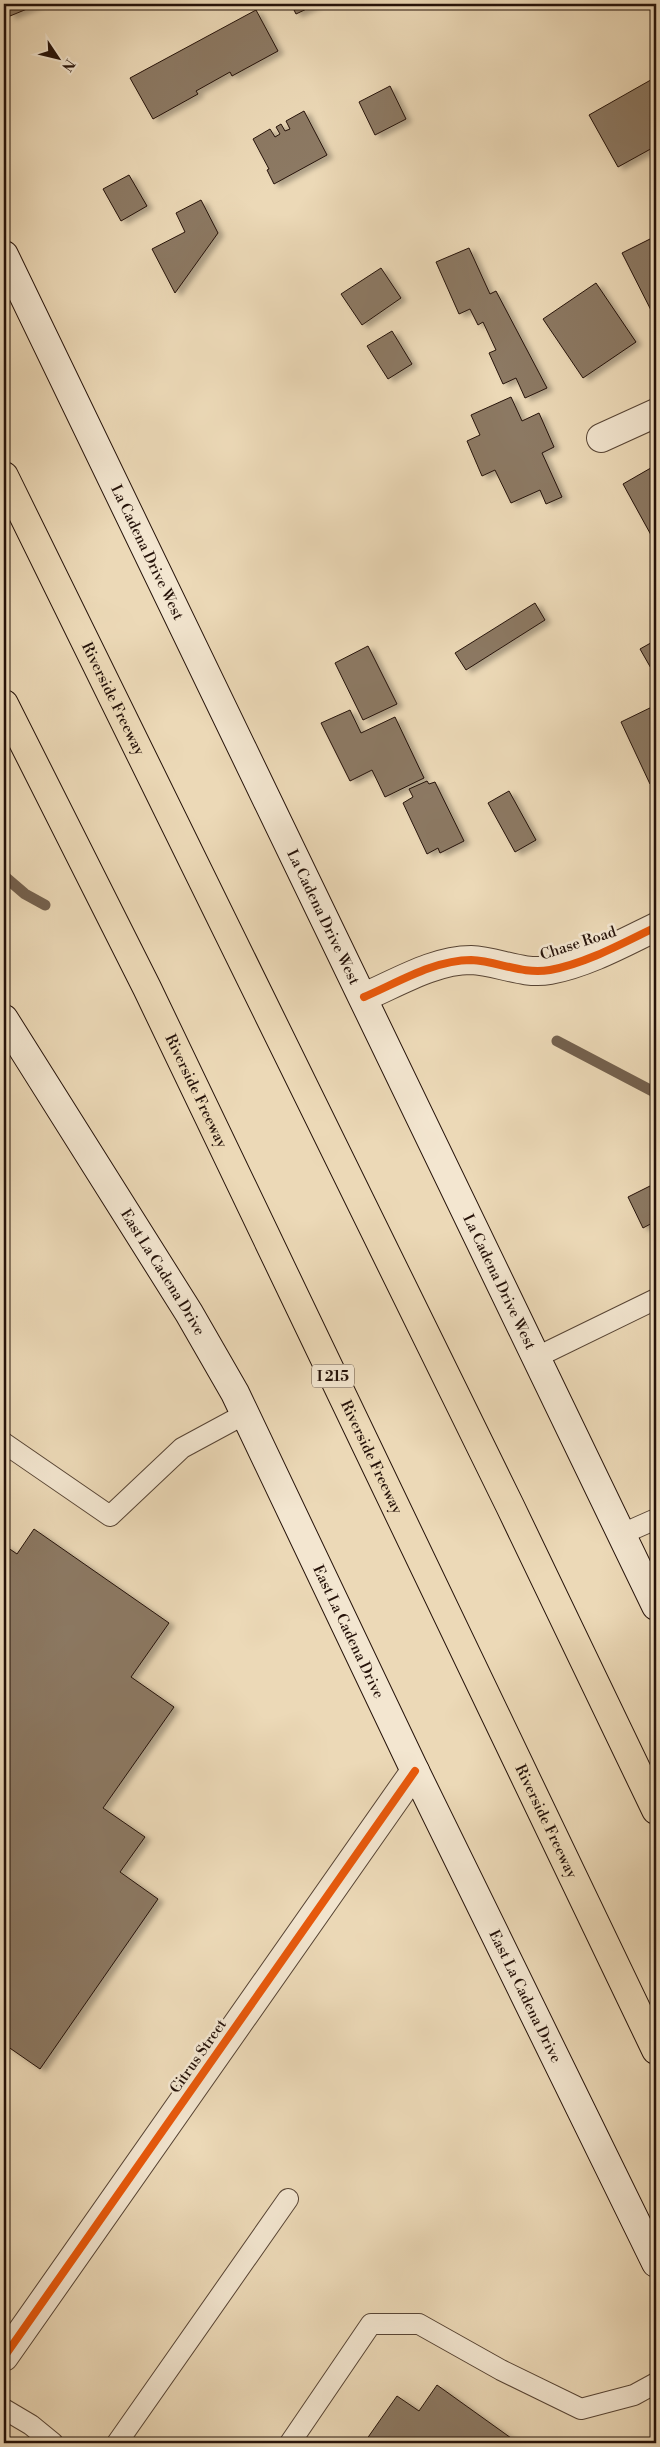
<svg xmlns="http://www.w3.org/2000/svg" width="660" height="2447" viewBox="0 0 660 2447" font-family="'Libre Bodoni',serif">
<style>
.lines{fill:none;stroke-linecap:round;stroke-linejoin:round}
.stream{stroke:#74614e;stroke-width:11}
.building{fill:#8c7963;stroke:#251209;filter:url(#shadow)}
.service-casing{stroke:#574434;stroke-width:22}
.minor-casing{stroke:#574434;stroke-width:30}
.secondary-casing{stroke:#251209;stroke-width:30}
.motorway-casing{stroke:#251209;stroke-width:30}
.service{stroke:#f3e6d0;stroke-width:20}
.minor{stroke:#f3e6d0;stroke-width:28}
.secondary{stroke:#f3e6d0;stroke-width:28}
.motorway{stroke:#ecd9b7;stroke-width:28}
.cycleway-casing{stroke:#f3e6d0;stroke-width:11}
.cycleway{stroke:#e8590c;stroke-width:8}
.labels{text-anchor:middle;stroke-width:5;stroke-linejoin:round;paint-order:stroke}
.shield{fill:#f3e6d0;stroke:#635245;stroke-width:1}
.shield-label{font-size:14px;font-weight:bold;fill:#251209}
.street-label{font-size:15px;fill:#251209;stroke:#f3e6d0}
</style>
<defs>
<filter id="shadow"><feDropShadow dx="5.5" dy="3" stdDeviation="2.5" flood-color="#0004"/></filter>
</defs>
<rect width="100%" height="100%" fill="#ecd9b7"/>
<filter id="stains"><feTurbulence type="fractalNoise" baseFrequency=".004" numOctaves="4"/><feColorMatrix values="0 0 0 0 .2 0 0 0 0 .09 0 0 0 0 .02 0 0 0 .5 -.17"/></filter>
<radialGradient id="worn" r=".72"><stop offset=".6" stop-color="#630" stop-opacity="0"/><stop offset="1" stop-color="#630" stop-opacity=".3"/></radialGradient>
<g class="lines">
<g class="stream">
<path d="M4,876L25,894L45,905"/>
<path d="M557,1041L656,1093"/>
</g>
</g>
<g class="building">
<path d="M5,4H39L10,16Z"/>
<path d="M291,4H317L296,14Z"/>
<path d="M256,10L278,51L232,76L230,72L196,91L198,94L153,119L130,78Z"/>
<path d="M656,77V146L618,167L589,115Z"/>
<path d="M390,86L406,119L375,135L359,102Z"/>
<path d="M304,111L327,155L274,184L267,170L269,169L253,139L270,129L275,137L280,134L276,127L281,124L285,131L290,129L286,121Z"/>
<path d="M129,175L147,206L121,221L103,189Z"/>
<path d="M201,200L218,233L175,293L152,249L185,232L176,213Z"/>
<path d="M656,236V320L622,253Z"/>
<path d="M469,248L490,294L496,291L547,388L525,398L516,378L503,384L489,353L496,350L483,322L478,325L470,309L459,314L436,262Z"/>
<path d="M381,268L401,298L362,325L341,294Z"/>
<path d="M596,283L636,342L583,378L543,319Z"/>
<path d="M392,331L412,364L388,379L367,346Z"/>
<path d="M511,397L522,421L539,413L554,447L542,453L562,497L546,504L540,490L511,503L495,470L482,476L467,441L480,435L471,415Z"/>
<path d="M656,465V544L623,484Z"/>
<path d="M535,603L545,620L466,670L455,653Z"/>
<path d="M656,640V677L640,649Z"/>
<path d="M368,646L397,704L363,720L335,663Z"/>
<path d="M656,705V781L650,784L621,722Z"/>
<path d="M350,710L361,733L395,717L424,778L385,797L372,770L350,781L321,723Z"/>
<path d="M427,781L429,784L435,782L464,841L440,853L438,848L427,854L403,803L413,797L409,789Z"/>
<path d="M509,791L536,840L515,852L488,803Z"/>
<path d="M656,1183V1221L643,1228L628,1197Z"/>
<path d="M34,1529L169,1623L131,1677L174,1707L103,1808L145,1837L120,1872L158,1899L40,2069L4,2044V1545L17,1554Z"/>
<path d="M437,2385L518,2443H364L397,2396L419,2411Z"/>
</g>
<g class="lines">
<g class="service-casing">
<g id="service">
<path d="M537,1357L656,1299"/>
<path d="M4,1443L110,1516L182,1448L245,1414"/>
<path d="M622,1534L656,1519"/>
<path d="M4,2409L31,2425L53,2443"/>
<path d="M117,2443L288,2199"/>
<path d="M290,2443L371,2324H419L501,2370L581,2409L634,2395L656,2383"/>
</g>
</g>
<g class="minor-casing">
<g id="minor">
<path d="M601,438L656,413"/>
<path d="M364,997C397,983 434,960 471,960C498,961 522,975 550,970C587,963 623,943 656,927"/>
<path d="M4,2357L415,1771"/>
</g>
</g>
<g class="secondary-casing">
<g id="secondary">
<path id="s1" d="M4,255L656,1606"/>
<path id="s2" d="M4,1019L189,1313L235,1393L415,1771L656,2263"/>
</g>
</g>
<g class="motorway-casing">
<g id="motorway">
<path id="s3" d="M4,476L510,1506L656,1810"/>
<path id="s4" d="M4,704L147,988L656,2050"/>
</g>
</g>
<use href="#service" class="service"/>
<use href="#minor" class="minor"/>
<use href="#secondary" class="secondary"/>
<use href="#motorway" class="motorway"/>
<g class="cycleway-casing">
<g id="cycleway">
<path d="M364,997C397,983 434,960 471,960C498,961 522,975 550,970C587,963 623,943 656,927"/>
<path d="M4,2357L415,1771"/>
</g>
</g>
<use href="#cycleway" class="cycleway"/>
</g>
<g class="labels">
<rect class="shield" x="312" y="1364.5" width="42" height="23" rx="4"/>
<g class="shield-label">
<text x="333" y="1381">I 215</text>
</g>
<g class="street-label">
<text dy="5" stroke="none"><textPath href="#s1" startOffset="330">La Cadena Drive West</textPath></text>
<text dy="5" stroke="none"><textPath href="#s3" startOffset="248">Riverside Freeway</textPath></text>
<text dy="5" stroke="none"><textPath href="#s1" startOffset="735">La Cadena Drive West</textPath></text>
<text transform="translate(578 943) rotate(-18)" y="5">Chase Road</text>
<text dy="5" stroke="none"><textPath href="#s4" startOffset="432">Riverside Freeway</textPath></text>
<text dy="5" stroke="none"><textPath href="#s2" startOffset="299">East La Cadena Drive</textPath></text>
<text dy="5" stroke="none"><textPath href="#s1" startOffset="1140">La Cadena Drive West</textPath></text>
<text dy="5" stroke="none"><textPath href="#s4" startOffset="838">Riverside Freeway</textPath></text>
<text dy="5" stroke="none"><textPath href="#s2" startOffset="704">East La Cadena Drive</textPath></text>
<text dy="5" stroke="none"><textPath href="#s4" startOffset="1242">Riverside Freeway</textPath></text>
<text dy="5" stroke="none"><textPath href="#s2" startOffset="1109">East La Cadena Drive</textPath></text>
<text transform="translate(198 2056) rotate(-55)" y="5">Citrus Street</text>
</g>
</g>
<rect width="660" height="2447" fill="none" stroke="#ecd9b7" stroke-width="20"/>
<rect x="5" y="5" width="650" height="2437" fill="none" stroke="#251209" stroke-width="2.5"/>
<rect x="10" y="10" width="640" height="2427" fill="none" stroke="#251209"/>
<g transform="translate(58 58) rotate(125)" stroke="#f3e6d0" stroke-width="4" paint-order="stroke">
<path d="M0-4L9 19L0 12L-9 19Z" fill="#251209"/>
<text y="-8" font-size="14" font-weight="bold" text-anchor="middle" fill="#251209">N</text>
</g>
<rect width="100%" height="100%" filter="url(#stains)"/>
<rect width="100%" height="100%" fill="url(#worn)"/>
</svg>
